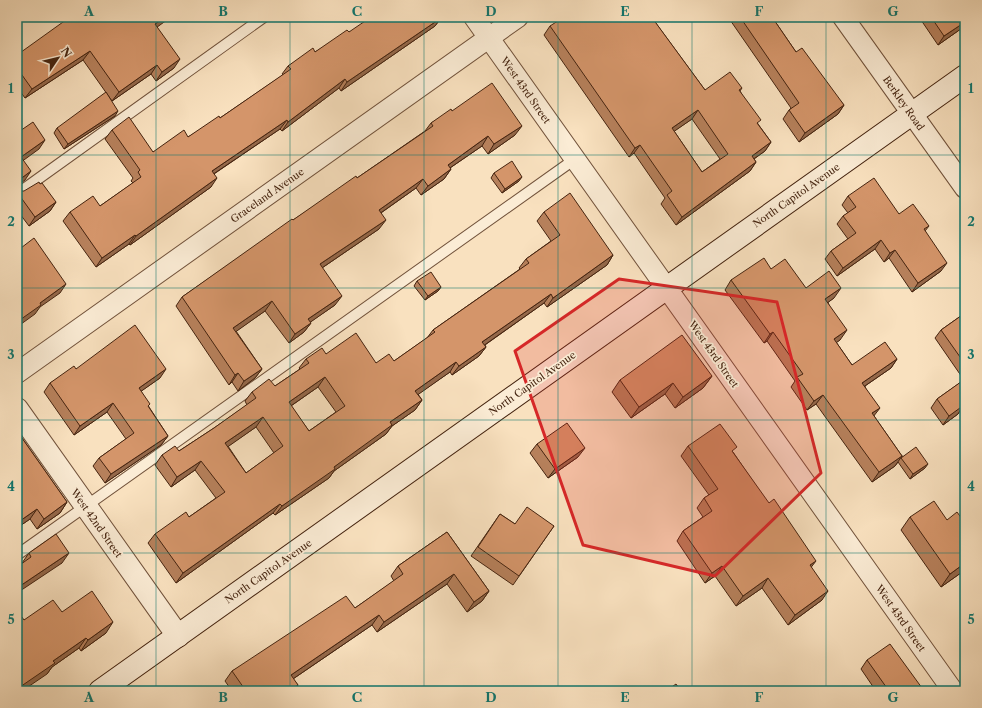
<svg xmlns="http://www.w3.org/2000/svg" width="982" height="708" viewBox="0 0 982 708" font-family="'Libre Caslon Text',serif">
<style>
.lines{fill:none;stroke-linecap:round;stroke-linejoin:round}
.service-casing{stroke:#72533c;stroke-width:12}
.minor-casing{stroke:#72533c;stroke-width:22}
.tertiary-casing{stroke:#72533c;stroke-width:24}
.secondary-casing{stroke:#452410;stroke-width:24}
.service{stroke:#fbecd5;stroke-width:10}
.minor{stroke:#fbecd5;stroke-width:20}
.tertiary{stroke:#fbecd5;stroke-width:22}
.secondary{stroke:#fbecd5;stroke-width:22}
.wall{fill:#b6805b;stroke:#452410;fill-rule:evenodd}
.shaded-wall{fill:#94684a;stroke:#452410}
.building{fill:#d4956a;stroke:#452410;fill-rule:evenodd}
.marked{fill:#d62828;fill-opacity:0.2;stroke:#d62828;stroke-width:3;stroke-linejoin:round}
.grid{fill:none;stroke:#0f766e;stroke-width:1;stroke-opacity:0.55}
.labels{text-anchor:middle;stroke-width:3.5;stroke-linejoin:round;paint-order:stroke}
.street-label{font-size:10px;fill:#452410;stroke:#fbecd5}
.neatline{fill:none;stroke:#0f766e;stroke-width:1.5}
.grid-label{font-size:13px;text-anchor:middle;font-weight:bold;fill:#0f766e}
</style>
<rect width="100%" height="100%" fill="#f9e1bf"/>
<filter id="stains"><feTurbulence type="fractalNoise" baseFrequency=".005" numOctaves="4"/><feColorMatrix values="0 0 0 0 .2 0 0 0 0 .09 0 0 0 0 .02 0 0 0 .5 -.17"/></filter>
<radialGradient id="worn" r=".72"><stop offset=".6" stop-color="#630" stop-opacity="0"/><stop offset="1" stop-color="#630" stop-opacity=".3"/></radialGradient>
<g class="lines">
<g class="service-casing">
<g id="service">
<path d="M17,194L264,17"/>
<path d="M17,555L575,159"/>
</g>
</g>
<g class="minor-casing">
<g id="minor">
<path d="M474,17L953,691"/>
<path d="M843,17L965,188"/>
<path d="M17,373L518,17"/>
</g>
</g>
<g class="tertiary-casing">
<path id="tertiary" d="M17,409L178,636"/>
</g>
<g class="secondary-casing">
<path id="secondary" d="M100,691L965,76"/>
</g>
<use href="#service" class="service"/>
<use href="#minor" class="minor"/>
<use href="#tertiary" class="tertiary"/>
<use href="#secondary" class="secondary"/>
</g>
<g class="wall">
<path d="M239,17H248L242,21Z"/>
<path d="M728,17H772L796,52L844,105L838,114L799,142L783,119L789,110L791,108Z"/>
<path d="M923,17H965V26L938,45L921,20Z"/>
<path d="M441,18L435,26L341,91L339,88L282,131L280,129L214,174L211,187L130,245L129,244L96,267L63,221L70,212L100,206L133,183L131,181L133,178L105,139L112,130L153,152L188,137L220,118L283,75L282,74L288,66L315,52L349,32Z"/>
<path d="M655,22L705,90L742,88L740,91L758,124L771,142L765,151L754,159L756,162L750,171L676,225L661,204L665,198L634,153L629,157L544,35L550,26ZM692,119L720,159L702,172L674,131Z"/>
<path d="M157,27L174,68L156,81L151,74L112,101L83,60L25,98L17,87V55Z"/>
<path d="M452,111L515,135L488,154L482,146L450,168L451,169L444,179L421,195L416,188L381,213L379,229L322,268L335,305L310,322L311,323L304,332L289,343L265,311L236,331L262,369L255,378L238,391L232,382L229,385L176,306L182,297L293,220L357,178L425,131L431,123Z"/>
<path d="M115,116L64,149L54,133L57,128Z"/>
<path d="M494,173L519,181L502,193L491,178Z"/>
<path d="M17,186L20,191L56,202L50,211L29,226L17,210Z"/>
<path d="M848,196L899,214L929,226L925,231L941,271L912,292L889,258L884,262L875,249L837,276L825,259L831,251L848,239L837,224L843,216L848,213L842,205Z"/>
<path d="M544,212L613,255L607,265L547,307L544,303L485,345L486,347L479,356L452,375L450,372L418,394L422,400L415,410L392,426L386,434L334,471L329,478L275,515L273,513L176,583L148,543L155,534L189,517L216,498L195,470L171,487L155,465L162,455L179,451L214,428L247,405L245,401L252,392L275,386L300,369L299,368L306,359L326,354L376,363L394,361L427,338L433,330L520,269L519,268L526,259L551,241L537,221ZM318,387L336,412L309,431L291,406ZM256,427L274,453L246,473L228,446Z"/>
<path d="M771,269L806,288L834,298L828,302L840,340L836,342L852,365L897,359L891,368L865,386L874,416L902,456L925,468L910,479L898,462L895,466L872,482L816,404L807,410L791,387L795,381L767,341L764,343L725,290L731,280Z"/>
<path d="M417,281L441,287L438,291L425,300L414,286Z"/>
<path d="M965,313V406L961,409L958,414L943,425L931,408L937,399L964,380L935,338L941,330Z"/>
<path d="M76,369L160,378L141,391L149,407L168,436L161,445L105,483L93,466L99,458L126,439L107,412L74,435L44,392L50,383Z"/>
<path d="M712,376L703,388L675,408L665,394L631,418L612,392L620,380Z"/>
<path d="M17,431L67,502L60,513L37,529L30,519L17,528Z"/>
<path d="M537,444L578,457L548,478L530,453Z"/>
<path d="M688,446L733,452L811,567L822,600L788,625L762,588L736,606L715,576L705,583L677,541L683,531L703,517L697,508L704,498L709,495L681,456Z"/>
<path d="M500,514L515,524L554,526L513,585L471,556Z"/>
<path d="M910,517L947,520L965,523V570L941,587L901,530Z"/>
<path d="M447,532L489,591L482,601L467,612L447,584L377,632L372,625L293,679L298,685L294,691H232L225,681L232,671L355,608L394,581L391,576L398,566Z"/>
<path d="M29,553L62,563H22Z"/>
<path d="M62,612L106,633L81,651L79,648L52,667L47,674L24,620Z"/>
<path d="M867,660L922,688L920,691H876L861,669Z"/>
</g>
<g class="shaded-wall">
<path d="M165,17H171L149,33L155,24Z"/>
<path d="M245,17H248L242,21Z"/>
<path d="M655,17H661L646,27L653,19Z"/>
<path d="M441,18L435,26L341,91L347,82Z"/>
<path d="M965,22V26L938,45L944,36Z"/>
<path d="M90,51L83,60L25,98L32,89Z"/>
<path d="M180,59L174,68L156,81L162,72Z"/>
<path d="M157,65L151,74L112,101L119,92Z"/>
<path d="M345,79L339,88L282,131L288,122Z"/>
<path d="M844,105L838,114L799,142L805,133Z"/>
<path d="M698,110L692,119L666,137L672,128Z"/>
<path d="M118,111L115,116L64,149L68,144Z"/>
<path d="M287,120L280,129L206,179L212,171Z"/>
<path d="M522,126L515,135L488,154L494,144Z"/>
<path d="M488,136L482,146L441,174L448,165Z"/>
<path d="M45,140L39,149L17,165L21,157Z"/>
<path d="M771,142L765,151L745,165L752,156Z"/>
<path d="M640,145L634,153L629,157L635,148Z"/>
<path d="M756,162L750,171L676,225L682,217Z"/>
<path d="M451,169L444,179L421,195L428,186Z"/>
<path d="M31,171L25,180L17,186L19,180Z"/>
<path d="M522,177L519,181L502,193L505,189Z"/>
<path d="M217,178L211,187L130,245L136,236Z"/>
<path d="M423,179L416,188L372,219L379,210Z"/>
<path d="M56,202L50,211L29,226L35,217Z"/>
<path d="M386,220L379,229L313,274L320,264Z"/>
<path d="M135,235L129,244L96,267L102,258Z"/>
<path d="M881,240L875,249L837,276L843,268Z"/>
<path d="M895,250L889,258L884,262L890,253Z"/>
<path d="M613,255L607,265L547,307L553,298Z"/>
<path d="M947,263L941,271L912,292L918,283Z"/>
<path d="M66,284L60,293L40,307L35,314L17,327V322L40,303Z"/>
<path d="M441,287L438,291L425,300L428,296Z"/>
<path d="M841,288L834,298L819,309L825,299Z"/>
<path d="M551,294L544,303L476,351L482,342Z"/>
<path d="M342,296L335,305L302,328L308,319Z"/>
<path d="M272,301L265,311L227,338L233,328Z"/>
<path d="M311,323L304,332L289,343L295,334Z"/>
<path d="M847,330L840,340L828,349L834,339Z"/>
<path d="M773,332L767,341L764,343L770,334Z"/>
<path d="M486,347L479,356L452,375L459,366Z"/>
<path d="M897,359L891,368L856,392L862,383Z"/>
<path d="M456,362L450,372L409,401L415,391Z"/>
<path d="M166,369L160,378L133,397L139,388Z"/>
<path d="M262,369L255,378L238,391L244,381Z"/>
<path d="M238,373L232,382L229,385L235,375Z"/>
<path d="M712,376L703,388L675,408L683,397Z"/>
<path d="M325,377L318,387L282,412L289,402Z"/>
<path d="M673,383L665,394L631,418L639,407Z"/>
<path d="M823,395L816,404L807,410L814,401Z"/>
<path d="M422,400L415,410L392,426L386,434L334,471L329,478L275,515L282,506L334,467L390,422Z"/>
<path d="M965,402V406L961,409L958,414L943,425L949,416Z"/>
<path d="M113,403L107,412L74,435L80,426Z"/>
<path d="M880,408L873,417L872,413Z"/>
<path d="M263,417L256,427L219,453L225,443Z"/>
<path d="M168,436L161,445L105,483L111,474Z"/>
<path d="M585,448L578,457L548,478L555,469Z"/>
<path d="M902,456L895,466L872,482L879,472Z"/>
<path d="M201,461L195,470L171,487L177,477Z"/>
<path d="M928,464L925,468L910,479L913,474Z"/>
<path d="M67,502L60,513L37,529L44,519Z"/>
<path d="M280,504L273,513L176,583L183,573Z"/>
<path d="M37,509L30,519L17,528V523Z"/>
<path d="M69,553L62,563L17,593V588Z"/>
<path d="M816,561L809,570L810,565Z"/>
<path d="M965,563V570L941,587L950,574Z"/>
<path d="M722,566L715,576L705,583L712,573Z"/>
<path d="M454,574L447,584L377,632L384,622Z"/>
<path d="M768,578L762,588L736,606L743,596Z"/>
<path d="M489,591L482,601L467,612L474,602Z"/>
<path d="M828,591L822,600L788,625L795,615Z"/>
<path d="M379,615L372,625L284,685L291,675Z"/>
<path d="M113,622L106,633L81,651L88,640Z"/>
<path d="M86,638L79,648L52,667L47,674L22,691H17V689L53,661Z"/>
<path d="M298,685L294,691H290Z"/>
</g>
<g class="building">
<path d="M70,17H165L155,24L180,59L162,72L157,65L119,92L90,51L32,89L17,68V55Z"/>
<path d="M371,17H440L441,18L347,82L345,79L288,122L287,120L212,171L217,178L136,236L135,235L102,258L70,212L93,196L100,206L141,177L138,172L140,170L112,130L129,117L153,152L184,130L188,137L219,116L220,118L291,69L288,66L313,48L315,52L347,30L349,32Z"/>
<path d="M564,17H655L653,19L705,90L730,72L742,88L739,90L761,120L757,123L771,142L752,156L756,162L682,217L667,195L672,191L640,145L635,148L550,26ZM698,110L728,154L702,172L672,128Z"/>
<path d="M740,17H772L796,52L802,48L844,105L805,133L789,110L799,103Z"/>
<path d="M931,17H965V22L944,36Z"/>
<path d="M492,83L522,126L494,144L488,136L448,165L451,169L428,186L423,179L379,210L386,220L320,264L342,296L308,319L311,323L295,334L272,301L233,328L262,369L244,381L238,373L235,375L182,297L292,219L293,220L356,176L357,178L433,126L431,123L451,109L452,111Z"/>
<path d="M106,92L118,111L68,144L57,128Z"/>
<path d="M33,122L45,140L21,157L31,171L19,180L17,186V133Z"/>
<path d="M512,161L522,177L505,189L494,173Z"/>
<path d="M874,178L899,214L913,204L929,226L924,229L947,263L918,283L895,250L890,253L881,240L843,268L831,251L856,233L843,216L856,207L848,196Z"/>
<path d="M39,182L40,184L42,183L56,202L35,217L17,192V186L20,191H24Z"/>
<path d="M570,193L613,255L553,298L551,294L482,342L486,347L459,366L456,362L415,391L422,400L390,422L392,425L334,467L335,469L282,506L280,504L183,573L155,534L186,512L189,517L225,492L201,461L177,477L162,455L175,446L179,451L214,428L256,398L252,392L269,379L275,386L309,363L306,359L322,348L326,354L356,333L376,363L389,354L394,361L435,332L433,330L529,263L526,259L560,235L544,212ZM325,377L345,406L309,431L289,402ZM263,417L283,446L246,473L225,443Z"/>
<path d="M34,238L66,284L40,303L41,305L17,322V251Z"/>
<path d="M764,258L771,269L785,259L806,288L829,271L841,288L825,299L847,330L834,339L852,365L885,342L897,359L862,383L880,408L872,413L902,456L879,472L823,395L814,401L797,377L803,374L773,332L770,334L731,280Z"/>
<path d="M431,272L441,287L428,296L417,281Z"/>
<path d="M965,313V364L941,330Z"/>
<path d="M135,325L166,369L139,388L150,404L148,406L168,436L111,474L99,458L134,433L113,403L80,426L50,383L74,366L76,369Z"/>
<path d="M682,335L712,376L683,397L673,383L639,407L620,380Z"/>
<path d="M965,379V402L962,404L964,405L949,416L937,399Z"/>
<path d="M567,423L585,448L555,469L537,444Z"/>
<path d="M720,424L737,447L732,451L769,503L774,499L816,561L810,565L828,591L795,615L768,578L743,596L722,566L712,573L683,531L712,511L704,498L718,489L688,446Z"/>
<path d="M17,431L67,502L44,519L37,509L17,523Z"/>
<path d="M916,447L928,464L913,474L901,458Z"/>
<path d="M934,501L947,520L957,512L965,523V563L950,574L910,517Z"/>
<path d="M527,507L554,526L519,576L478,547L500,514L515,524Z"/>
<path d="M447,532L489,591L474,602L454,574L384,622L379,615L291,675L298,685L290,691H246L232,671L346,596L355,608L403,574L398,566Z"/>
<path d="M56,534L69,553L17,588V567L31,557L29,553Z"/>
<path d="M92,591L113,622L88,640L86,638L53,661L55,663L17,689V610L24,620L53,600L62,612Z"/>
<path d="M890,644L922,688L918,691H889L867,660Z"/>
<path d="M676,684L681,691H666Z"/>
</g>
<path class="marked" d="M619,279L777,302L821,473L715,576L583,545L515,351Z"/>
<path class="grid" d="M156,17V691M290,17V691M424,17V691M558,17V691M692,17V691M826,17V691M17,155H965M17,288H965M17,420H965M17,553H965"/>
<g class="labels">
<g class="street-label">
<text transform="translate(526 90) rotate(55)" y="4">West 43rd Street</text>
<text transform="translate(904 103) rotate(55)" y="4">Berkley Road</text>
<text transform="translate(267 195) rotate(-35)" y="4">Graceland Avenue</text>
<text transform="translate(796 195) rotate(-35)" y="4">North Capitol Avenue</text>
<text transform="translate(714 354) rotate(55)" y="4">West 43rd Street</text>
<text transform="translate(532 383) rotate(-35)" y="4">North Capitol Avenue</text>
<text transform="translate(97 523) rotate(55)" y="4">West 42nd Street</text>
<text transform="translate(268 571) rotate(-35)" y="4">North Capitol Avenue</text>
<text transform="translate(901 618) rotate(55)" y="4">West 43rd Street</text>
</g>
</g>
<rect width="982" height="708" fill="none" stroke="#f9e1bf" stroke-width="44"/>
<g transform="translate(58 58) rotate(55)" stroke="#fbecd5" stroke-width="3" paint-order="stroke">
<path d="M0-3L7 15L0 10L-7 15Z" fill="#452410"/>
<text y="-6" font-size="11" font-weight="bold" text-anchor="middle" fill="#452410">N</text>
</g>
<rect x="22" y="22" width="938" height="664" class="neatline"/>
<g class="grid-label">
<text x="89" y="16">A</text>
<text x="223" y="16">B</text>
<text x="357" y="16">C</text>
<text x="491" y="16">D</text>
<text x="625" y="16">E</text>
<text x="759" y="16">F</text>
<text x="893" y="16">G</text>
<text x="11" y="93">1</text>
<text x="971" y="93">1</text>
<text x="11" y="226">2</text>
<text x="971" y="226">2</text>
<text x="11" y="359">3</text>
<text x="971" y="359">3</text>
<text x="11" y="491">4</text>
<text x="971" y="491">4</text>
<text x="11" y="624">5</text>
<text x="971" y="624">5</text>
<text x="89" y="702">A</text>
<text x="223" y="702">B</text>
<text x="357" y="702">C</text>
<text x="491" y="702">D</text>
<text x="625" y="702">E</text>
<text x="759" y="702">F</text>
<text x="893" y="702">G</text>
</g>
<rect width="100%" height="100%" filter="url(#stains)"/>
<rect width="100%" height="100%" fill="url(#worn)"/>
</svg>
